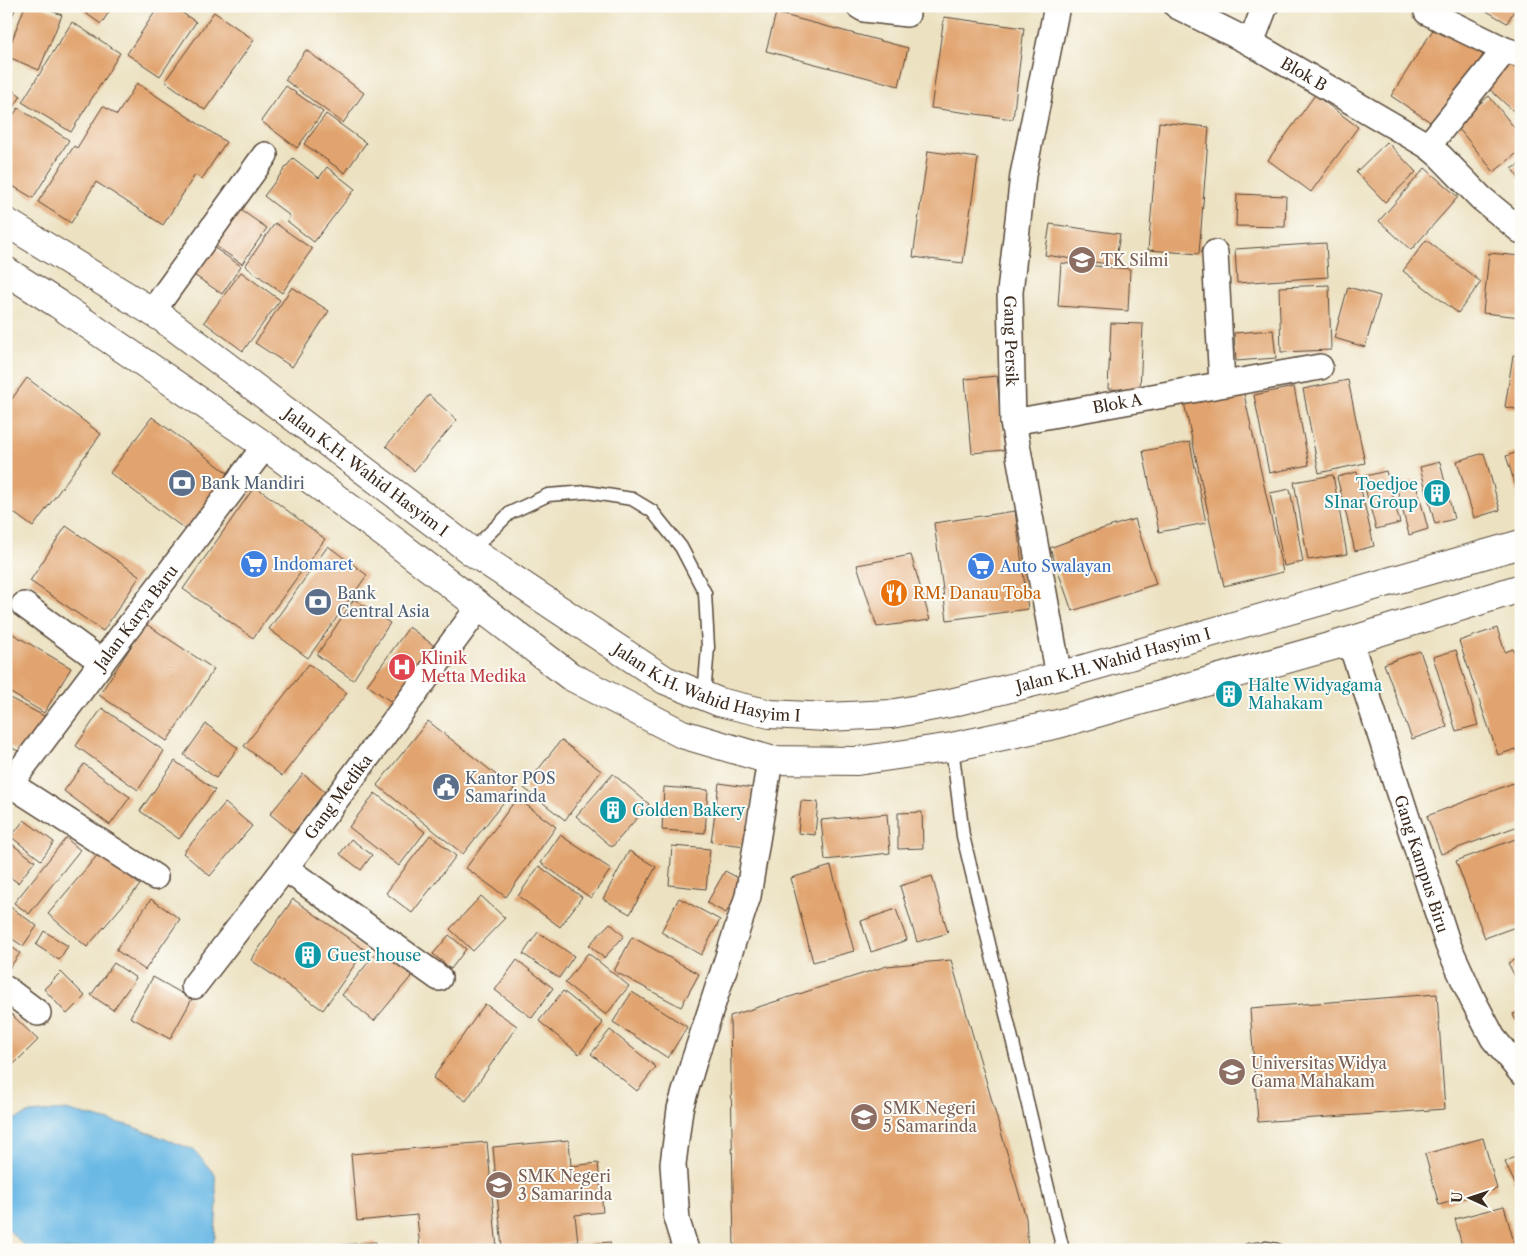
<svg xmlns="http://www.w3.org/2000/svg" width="1527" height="1256" viewBox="0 0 1527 1256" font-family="'Libre Caslon Text',serif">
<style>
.water{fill:#6bb9e5;stroke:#537282}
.building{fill:#e1a46f}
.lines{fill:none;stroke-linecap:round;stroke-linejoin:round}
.lane-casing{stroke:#564637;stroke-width:15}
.street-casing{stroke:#564637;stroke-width:28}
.primary-casing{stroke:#564637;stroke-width:30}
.lane{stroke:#fff;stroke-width:12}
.street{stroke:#fff;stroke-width:25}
.primary{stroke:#fff;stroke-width:28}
.labels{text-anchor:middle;stroke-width:4;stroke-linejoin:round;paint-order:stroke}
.street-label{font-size:16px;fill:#3b2a1e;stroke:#fdfcf7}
.education-label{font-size:16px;fill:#785e54;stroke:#fdfcf7;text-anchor:start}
.service-label{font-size:16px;fill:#4e5e75;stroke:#fdfcf7;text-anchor:start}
.culture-label{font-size:16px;fill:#0d838f;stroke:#fdfcf7;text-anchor:start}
.shop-label{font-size:16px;fill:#366cbe;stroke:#fdfcf7;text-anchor:start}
.food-label{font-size:16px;fill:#c56008;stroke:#fdfcf7;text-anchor:start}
.health-label{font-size:16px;fill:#be3a42;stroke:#fdfcf7;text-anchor:start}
</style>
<rect width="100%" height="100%" fill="#fdfcf7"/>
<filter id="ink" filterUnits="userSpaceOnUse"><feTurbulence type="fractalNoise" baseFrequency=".02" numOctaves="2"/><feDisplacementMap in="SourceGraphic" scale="10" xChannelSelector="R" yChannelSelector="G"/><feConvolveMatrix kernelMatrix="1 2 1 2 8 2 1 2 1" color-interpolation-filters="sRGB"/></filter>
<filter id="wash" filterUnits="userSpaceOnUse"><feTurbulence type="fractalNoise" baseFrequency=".0096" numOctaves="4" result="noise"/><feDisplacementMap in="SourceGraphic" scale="20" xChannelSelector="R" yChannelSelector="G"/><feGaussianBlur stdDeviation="1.12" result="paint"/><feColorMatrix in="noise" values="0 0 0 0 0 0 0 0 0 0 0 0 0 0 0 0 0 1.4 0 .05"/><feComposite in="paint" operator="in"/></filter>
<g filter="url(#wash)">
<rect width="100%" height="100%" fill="#ece2c2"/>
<path class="water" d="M65,1110L131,1126L194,1150L215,1175L217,1204L215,1237L211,1250H29L25,1247L6,1227V1123L30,1113Z"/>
<g id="blocks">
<g class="building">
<path d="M6,6L15,10L6,28Z"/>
<path d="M25,6H39L62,15L39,70L6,56Z"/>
<path d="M88,6H113L101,24L84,12Z"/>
<path d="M159,6H172L196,22L160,76L127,54Z"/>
<path d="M1484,6H1517L1507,23L1483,9Z"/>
<path d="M214,12L254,40L205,110L165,81Z"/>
<path d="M776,13L908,48L899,86L766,51Z"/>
<path d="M944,17L1024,28L1013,119L931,108Z"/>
<path d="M72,22L120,53L71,132L22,102Z"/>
<path d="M1436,25L1483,55L1438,127L1391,96Z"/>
<path d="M306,50L364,93L343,123L285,80Z"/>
<path d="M1509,62L1521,72V118L1486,86Z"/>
<path d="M137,83L226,142L202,179L195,175L163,225L96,182L71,223L38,202L74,146L77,148L103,106L117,115Z"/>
<path d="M6,85L21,96L6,118Z"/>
<path d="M286,86L323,112L297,148L261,121Z"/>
<path d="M1315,95L1358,127L1311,192L1268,160Z"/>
<path d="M1489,96L1521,136V150L1494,172L1455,124Z"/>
<path d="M18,108L69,140L33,198L6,182V127Z"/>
<path d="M326,114L366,143L345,173L304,144Z"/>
<path d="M1159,122L1209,127L1199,254L1148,250Z"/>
<path d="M1387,142L1416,172L1385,202L1356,172Z"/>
<path d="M928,151L978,158L963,263L913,257Z"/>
<path d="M293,158L319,178L327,167L355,189L314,242L287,221L290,216L264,196Z"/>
<path d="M1521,163V181L1512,169Z"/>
<path d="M1425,168L1458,197L1411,250L1379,221Z"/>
<path d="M1237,194L1286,196L1285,227L1236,226Z"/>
<path d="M232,204L267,228L242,264L207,240Z"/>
<path d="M275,223L312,249L282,293L245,266Z"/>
<path d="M1050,224L1120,234L1115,265L1045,255Z"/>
<path d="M1426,240L1481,282L1458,313L1403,271Z"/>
<path d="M207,243L241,266L222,294L188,271Z"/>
<path d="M1326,243L1328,277L1237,283L1235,249Z"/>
<path d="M1489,253L1521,256V317L1483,313Z"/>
<path d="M1061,263L1130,269L1128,311L1058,306Z"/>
<path d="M241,272L280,300L243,351L204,322Z"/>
<path d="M1329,285L1331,350L1281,352L1279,287Z"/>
<path d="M292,287L329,311L292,367L255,343Z"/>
<path d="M1348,287L1380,296L1365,347L1334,338Z"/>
<path d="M1111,323L1143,324L1140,390L1108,389Z"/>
<path d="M1273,330L1276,358L1236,361L1234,333Z"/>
<path d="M1513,355L1521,356V410L1505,407Z"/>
<path d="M997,376L1004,450L972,453L965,379Z"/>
<path d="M27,378L101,434L33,527L6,507V407Z"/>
<path d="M1348,380L1365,463L1319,473L1303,389Z"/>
<path d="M1242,385L1283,572L1224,586L1183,398Z"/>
<path d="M1294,387L1309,465L1269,473L1254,395Z"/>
<path d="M429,395L457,420L414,471L386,446Z"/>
<path d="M152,417L232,476L190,533L110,473Z"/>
<path d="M1190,442L1206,523L1159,532L1143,451Z"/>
<path d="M1521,451V499H1520L1506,456Z"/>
<path d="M1484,453L1500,510L1474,518L1457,461Z"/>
<path d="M1440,462L1454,519L1435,524L1420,467Z"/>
<path d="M1386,471L1400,523L1376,529L1362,477Z"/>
<path d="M1357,472L1374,546L1355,551L1337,477Z"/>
<path d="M1333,475L1347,554L1308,560L1294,482Z"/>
<path d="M1415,480L1428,529L1409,535L1396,485Z"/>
<path d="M255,486L325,539L253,638L183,589Z"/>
<path d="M1290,489L1303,562L1284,566L1270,493Z"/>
<path d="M1015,511L1028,609L947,620L934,523Z"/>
<path d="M1135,519L1156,584L1072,611L1050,548L1092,532Z"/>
<path d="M66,526L140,576L103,631L30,581Z"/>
<path d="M328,546L367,575L308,658L269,629Z"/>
<path d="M911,555L930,620L877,627L857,565Z"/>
<path d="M354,599L390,623L353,680L317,655Z"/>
<path d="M146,624L214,669L167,741L99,695Z"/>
<path d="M409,627L437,648L396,705L367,685Z"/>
<path d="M1497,628L1505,652L1513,649L1521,668V761L1516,749L1498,755L1459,641Z"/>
<path d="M6,630L71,668L44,713L6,690Z"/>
<path d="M1456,650L1478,725L1456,731L1433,657Z"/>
<path d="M1420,651L1447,727L1412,739L1384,664Z"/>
<path d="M309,664L347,693L282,776L244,746Z"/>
<path d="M1235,688L1238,695L1222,700L1220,692Z"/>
<path d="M6,696L46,717L26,755L6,745Z"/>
<path d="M102,708L164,751L138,790L76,746Z"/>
<path d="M428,721L514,789L463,854L377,785Z"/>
<path d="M206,724L238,748L216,778L184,755Z"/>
<path d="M561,740L601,771L565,820L524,788Z"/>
<path d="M175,761L215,790L179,839L140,811Z"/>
<path d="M84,764L130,797L110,825L64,791Z"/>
<path d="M303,774L326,793L293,833L270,814Z"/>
<path d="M613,774L649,804L612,847L576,816Z"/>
<path d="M1516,782L1521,796V825L1441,854L1427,816Z"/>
<path d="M719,783L753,788L746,846L711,842Z"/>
<path d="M664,787L708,790L705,833L662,830Z"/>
<path d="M375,793L425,832L399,866L349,827Z"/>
<path d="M517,798L556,827L506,897L466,868Z"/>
<path d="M801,801L818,802L815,835L798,833Z"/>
<path d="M225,803L252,826L210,876L183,853Z"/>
<path d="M922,812L923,848L898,849V813Z"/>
<path d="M887,814L890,853L825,860L821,820Z"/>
<path d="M24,820L54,842L41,860L11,837Z"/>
<path d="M430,835L456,856L412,913L386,893Z"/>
<path d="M560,835L611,869L591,898L541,863Z"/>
<path d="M1521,837V925L1485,938L1456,861Z"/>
<path d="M66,838L80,850L29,914L14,903Z"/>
<path d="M351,839L372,855L361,870L340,854Z"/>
<path d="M9,842L35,861L18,883L6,874V846Z"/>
<path d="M672,846L710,849L706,889L669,885Z"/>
<path d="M629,851L656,867L630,914L603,899Z"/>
<path d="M100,852L140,885L87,947L48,914Z"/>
<path d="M539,866L582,897L560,927L518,896Z"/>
<path d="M831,866L854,951L813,962L791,878Z"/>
<path d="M725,871L744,881L726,913L707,903Z"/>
<path d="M932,876L948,933L917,942L900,886Z"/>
<path d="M481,896L505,918L473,951L450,929Z"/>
<path d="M679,898L720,920L701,955L661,932Z"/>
<path d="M151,899L180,919L145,970L116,950Z"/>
<path d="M293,899L365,950L323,1010L251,960Z"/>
<path d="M9,906L37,926L23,946L6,935V909Z"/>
<path d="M896,909L907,940L871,952L861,921Z"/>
<path d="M610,923L624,936L604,958L589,945Z"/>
<path d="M44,931L68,946L59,960L36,945Z"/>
<path d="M538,932L574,956L559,978L523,954Z"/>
<path d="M449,935L466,949L451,969L433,954Z"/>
<path d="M632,937L699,974L681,1007L614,971Z"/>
<path d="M6,943L20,953L6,973Z"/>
<path d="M383,944L415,972L374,1021L342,995Z"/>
<path d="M588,953L629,986L606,1015L565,983Z"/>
<path d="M1521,957V988L1508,963Z"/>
<path d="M517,960L553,988L532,1018L495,990Z"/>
<path d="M951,960L1026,1218L1028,1250H734L730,1016L887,966Z"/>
<path d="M114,963L136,978L113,1010L91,995Z"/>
<path d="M61,972L85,996L67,1014L44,989Z"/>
<path d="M153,977L192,999L170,1039L130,1017Z"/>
<path d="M563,991L603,1023L579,1054L539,1021Z"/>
<path d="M632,992L687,1027L668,1058L613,1022Z"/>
<path d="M1437,994L1445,1109L1258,1122L1250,1008Z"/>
<path d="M485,1004L517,1026L466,1101L433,1078Z"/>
<path d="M1521,1011V1032L1513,1014Z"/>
<path d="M9,1012L38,1040L6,1072V1015Z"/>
<path d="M610,1030L656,1067L637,1091L591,1054Z"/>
<path d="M1483,1138L1497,1189L1439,1205L1425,1154Z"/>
<path d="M569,1140L571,1166L598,1163L603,1212L575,1215L578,1242L502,1249L493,1147Z"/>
<path d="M487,1142L497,1249L420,1250L417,1215L357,1221L351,1154Z"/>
<path d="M1521,1154V1181L1515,1184L1505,1162Z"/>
<path d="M1504,1206L1516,1250H1463L1455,1219Z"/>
<path d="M376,1242L377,1250H309V1248Z"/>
<path d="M610,1242L611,1250H545L544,1248Z"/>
</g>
</g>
</g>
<g filter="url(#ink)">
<use href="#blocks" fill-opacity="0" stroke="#564637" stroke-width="1"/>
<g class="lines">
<g class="lane-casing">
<g id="lane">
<path d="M471,551L510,513L548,495L587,492L632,499L652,511L681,547L705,593L708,647L704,696"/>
<path d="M952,747L963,836L1063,1250"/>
<path d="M1249,1250L1266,1248L1277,1250"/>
</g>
</g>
<g class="street-casing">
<g id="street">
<path d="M859,6L864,9L907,14"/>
<path id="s1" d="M1057,6L1023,175L1010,292L1013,422L1059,676"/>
<path id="s2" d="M1177,6L1251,43L1428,146L1440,156L1481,198L1521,231"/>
<path d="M1427,12L1505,50L1521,55"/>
<path d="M1251,43L1265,6"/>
<path d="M1428,146L1505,50"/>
<path d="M1215,253L1222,384"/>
<path d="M152,312L265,155"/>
<path id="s3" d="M1013,422L1320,367"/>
<path d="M24,605L102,662"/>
<path id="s4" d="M1350,641L1448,945L1473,1000L1493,1038L1521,1072"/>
<path id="s5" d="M6,781L10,784L265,446"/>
<path d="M10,784L155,877"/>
<path d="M285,868L439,978"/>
<path id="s6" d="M194,986L285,868L479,607"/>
<path d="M6,989L38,1013"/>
<path d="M686,1250L677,1221L673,1164L680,1109L694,1061L748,896L770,760"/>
</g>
</g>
<g class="primary-casing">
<g id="primary">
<path id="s7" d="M6,222L164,319L471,551L665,680L719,702L770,714L827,717L891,714L950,703L1059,676L1521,544"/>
<path d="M6,271L58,304L265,446L389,537L570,676L682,734L770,760L857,761L952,747L1058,724L1350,641L1521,588"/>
</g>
</g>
<use href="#lane" class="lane"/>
<use href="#street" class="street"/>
<use href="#primary" class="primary"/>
</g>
</g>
<defs>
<g id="school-disc" transform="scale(1.4375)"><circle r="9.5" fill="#8d6e63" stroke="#fdfcf7"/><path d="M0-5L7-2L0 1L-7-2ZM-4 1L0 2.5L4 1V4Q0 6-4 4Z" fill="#fff"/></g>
<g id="bank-disc" transform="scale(1.4375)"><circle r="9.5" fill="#5c6f8a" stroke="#fdfcf7"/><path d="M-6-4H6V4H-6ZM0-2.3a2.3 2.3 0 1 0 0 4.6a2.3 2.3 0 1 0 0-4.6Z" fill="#fff"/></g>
<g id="building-disc" transform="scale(1.4375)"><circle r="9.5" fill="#0f9aa8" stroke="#fdfcf7"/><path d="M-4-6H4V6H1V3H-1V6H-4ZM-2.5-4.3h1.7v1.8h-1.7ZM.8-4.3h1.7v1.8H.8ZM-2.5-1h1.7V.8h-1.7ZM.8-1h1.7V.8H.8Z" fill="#fff"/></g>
<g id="supermarket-disc" transform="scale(1.4375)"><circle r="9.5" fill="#3f7fe0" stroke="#fdfcf7"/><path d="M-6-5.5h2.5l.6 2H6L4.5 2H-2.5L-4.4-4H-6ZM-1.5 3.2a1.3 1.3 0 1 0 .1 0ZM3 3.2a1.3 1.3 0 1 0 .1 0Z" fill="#fff"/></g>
<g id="restaurant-disc" transform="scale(1.4375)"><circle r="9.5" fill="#e8710a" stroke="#fdfcf7"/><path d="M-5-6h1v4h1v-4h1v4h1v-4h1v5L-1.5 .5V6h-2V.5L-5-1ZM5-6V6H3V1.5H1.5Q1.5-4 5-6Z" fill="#fff"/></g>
<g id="hospital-disc" transform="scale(1.4375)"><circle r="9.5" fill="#e0444e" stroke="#fdfcf7"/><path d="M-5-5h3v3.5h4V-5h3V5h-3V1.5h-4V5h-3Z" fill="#fff"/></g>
<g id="civic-disc" transform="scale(1.4375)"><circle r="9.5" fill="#5c6f8a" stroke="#fdfcf7"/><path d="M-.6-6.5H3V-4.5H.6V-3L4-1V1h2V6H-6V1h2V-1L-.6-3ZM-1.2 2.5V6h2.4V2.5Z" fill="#fff"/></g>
<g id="university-disc" transform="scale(1.4375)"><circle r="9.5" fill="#8d6e63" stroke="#fdfcf7"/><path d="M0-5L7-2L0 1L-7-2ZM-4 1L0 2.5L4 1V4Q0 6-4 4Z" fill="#fff"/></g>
</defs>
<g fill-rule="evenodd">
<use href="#school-disc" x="1082" y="260"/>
<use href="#bank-disc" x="182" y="483"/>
<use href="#building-disc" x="1437" y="493"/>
<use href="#supermarket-disc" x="254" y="564"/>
<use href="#supermarket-disc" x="981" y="566"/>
<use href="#restaurant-disc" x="894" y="593"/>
<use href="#bank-disc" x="318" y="602"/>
<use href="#hospital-disc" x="402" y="667"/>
<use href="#building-disc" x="1229" y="694"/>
<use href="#civic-disc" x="446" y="787"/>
<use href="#building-disc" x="613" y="810"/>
<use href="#building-disc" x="308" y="955"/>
<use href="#university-disc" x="1232" y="1072"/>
<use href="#school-disc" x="864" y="1117"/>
<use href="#school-disc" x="499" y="1185"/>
</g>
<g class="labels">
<g class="street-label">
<text dy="6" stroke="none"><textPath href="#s2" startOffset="144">Blok B</textPath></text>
<text dy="6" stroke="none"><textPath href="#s1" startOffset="339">Gang Persik</textPath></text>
<text dy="6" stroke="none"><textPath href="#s3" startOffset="106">Blok A</textPath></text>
<text dy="6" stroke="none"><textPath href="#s7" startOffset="439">Jalan K.H. Wahid Hasyim I</textPath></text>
<text dy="6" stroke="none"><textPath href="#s5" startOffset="214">Jalan Karya Baru</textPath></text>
<text dy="6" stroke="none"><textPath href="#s7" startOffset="1264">Jalan K.H. Wahid Hasyim I</textPath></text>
<text dy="6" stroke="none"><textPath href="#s7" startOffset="844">Jalan K.H. Wahid Hasyim I</textPath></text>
<text dy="6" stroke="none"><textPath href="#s6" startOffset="238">Gang Medika</textPath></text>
<text dy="6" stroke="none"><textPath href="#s4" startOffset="234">Gang Kampus Biru</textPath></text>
</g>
<g class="education-label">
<text x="1101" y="266">TK Silmi</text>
<text x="1251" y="1069">Universitas Widya<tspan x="1251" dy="18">Gama Mahakam</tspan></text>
<text x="883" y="1114">SMK Negeri<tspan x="883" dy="18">5 Samarinda</tspan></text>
<text x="518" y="1182">SMK Negeri<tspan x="518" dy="18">3 Samarinda</tspan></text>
</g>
<g class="service-label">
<text x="201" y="489">Bank Mandiri</text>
<text x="337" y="599">Bank<tspan x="337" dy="18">Central Asia</tspan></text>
<text x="465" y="784">Kantor POS<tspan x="465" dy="18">Samarinda</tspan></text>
</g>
<g class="culture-label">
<text x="1418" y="490" text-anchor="end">Toedjoe<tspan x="1418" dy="18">SInar Group</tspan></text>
<text x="1248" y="691">Halte Widyagama<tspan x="1248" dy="18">Mahakam</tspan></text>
<text x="632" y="816">Golden Bakery</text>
<text x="327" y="961">Guest house</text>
</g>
<g class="shop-label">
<text x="273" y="570">Indomaret</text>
<text x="1000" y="572">Auto Swalayan</text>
</g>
<g class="food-label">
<text x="913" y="599">RM. Danau Toba</text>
</g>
<g class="health-label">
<text x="421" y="664">Klinik<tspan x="421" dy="18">Metta Medika</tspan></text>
</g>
</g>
<rect width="1527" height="1256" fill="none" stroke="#fdfcf7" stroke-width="25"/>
<g transform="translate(1470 1198) rotate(273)" stroke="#fdfcf7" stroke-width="4" paint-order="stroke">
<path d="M0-4L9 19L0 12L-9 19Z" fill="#3b2a1e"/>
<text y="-8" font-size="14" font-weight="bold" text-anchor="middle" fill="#3b2a1e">U</text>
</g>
</svg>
